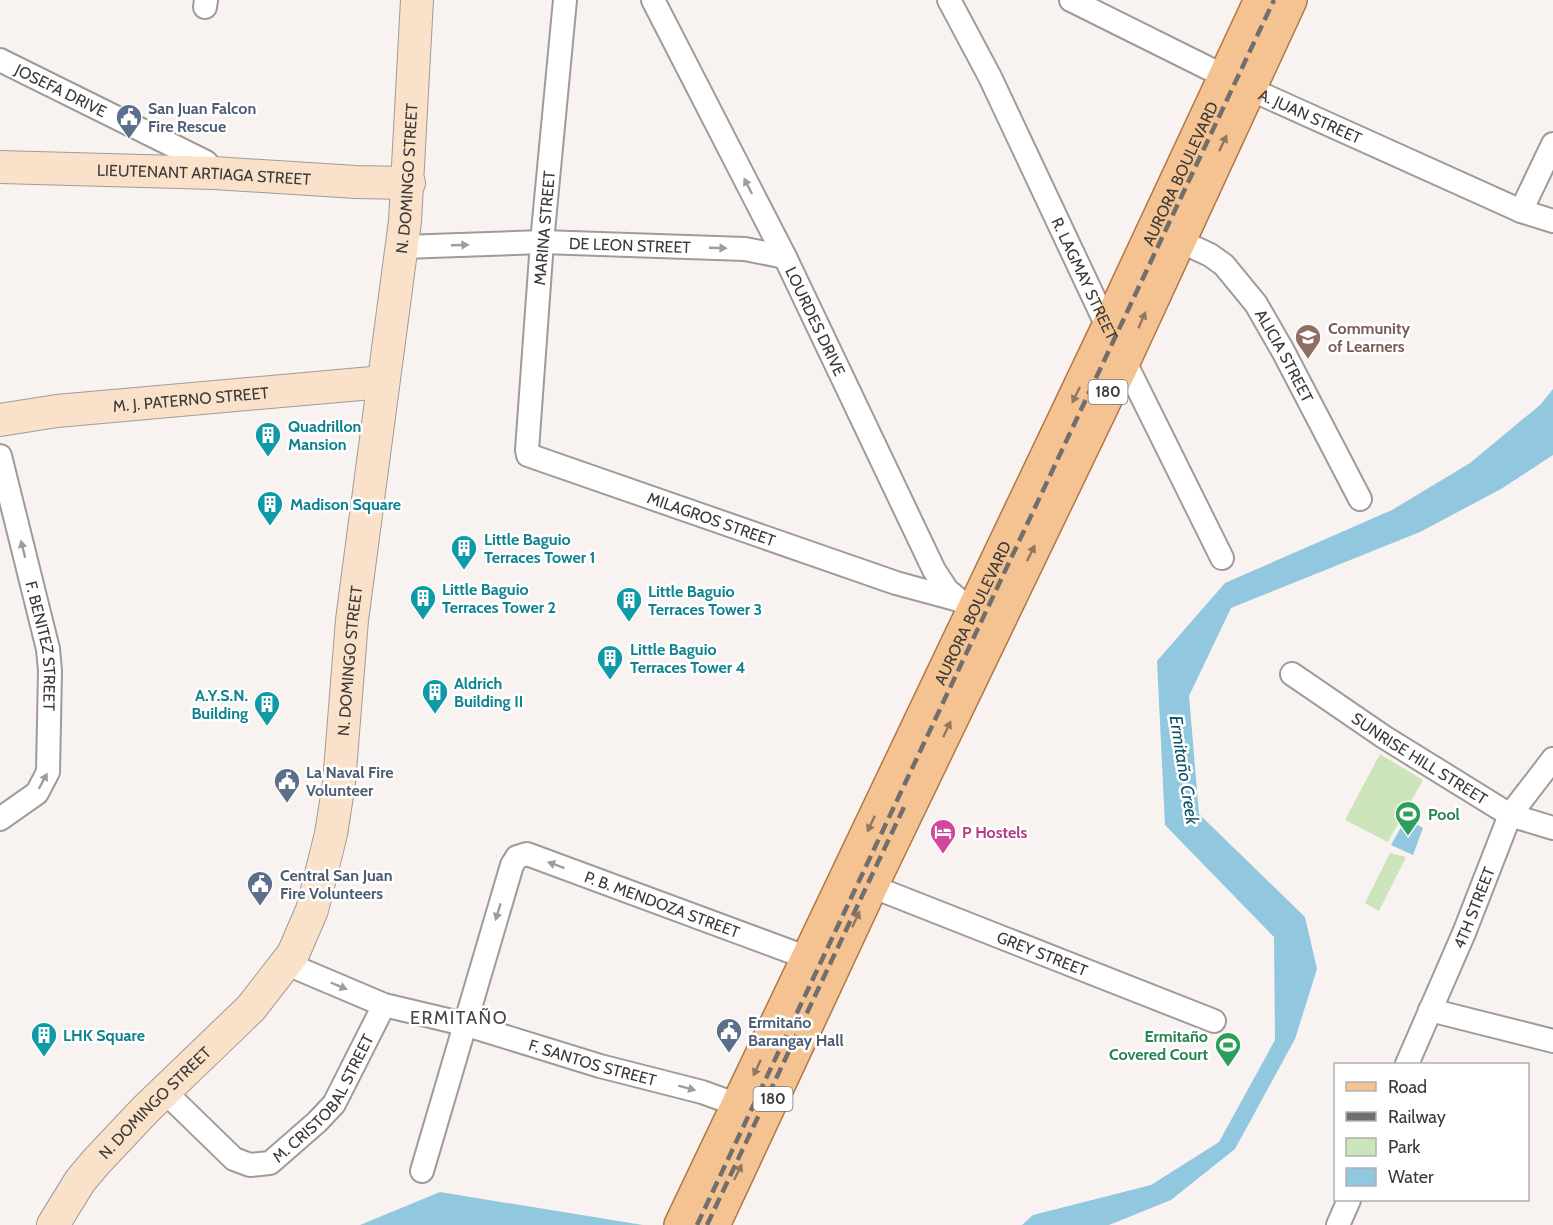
<svg xmlns="http://www.w3.org/2000/svg" width="1553" height="1225" viewBox="0 0 1553 1225" font-family="Cabin,sans-serif">
<style>
.green{fill:#cce4b9}
.water{fill:#92c8df}
.lines{fill:none;stroke-linecap:round;stroke-linejoin:round}
.street-casing{stroke:#a09b98;stroke-width:26}
.secondary-casing{stroke:#a09b98;stroke-width:34}
.primary-casing{stroke:#b07844;stroke-width:36}
.street{stroke:#fff;stroke-width:22}
.secondary{stroke:#fae1c9;stroke-width:32}
.primary{stroke:#f5c292;stroke-width:33}
.rail{stroke:#716f6c;stroke-width:4.5;stroke-dasharray:12 6;stroke-linecap:butt}
.oneway{fill:#8f7760}
.oneway2{fill:#9e9c9c}
.labels{text-anchor:middle;stroke-width:5;stroke-linejoin:round;paint-order:stroke}
.shield{fill:#fff;stroke:#767574;stroke-width:1.5}
.shield-label{font-size:15px;font-weight:bold;fill:#3c3a38}
.street-label{font-size:16px;fill:#3c3a38;stroke:#fff}
.service-label{font-size:16px;font-weight:bold;fill:#4e5e75;stroke:#fff;text-anchor:start}
.education-label{font-size:16px;font-weight:bold;fill:#785e54;stroke:#fff;text-anchor:start}
.culture-label{font-size:16px;font-weight:bold;fill:#0d838f;stroke:#fff;text-anchor:start}
.leisure-label{font-size:16px;font-weight:bold;fill:#27864d;stroke:#fff;text-anchor:start}
.hotel-label{font-size:16px;font-weight:bold;fill:#b23c85;stroke:#fff;text-anchor:start}
.water-label{font-size:18px;font-style:italic;fill:#0b536b;stroke:#fff}
.neighbourhood-label{font-size:18px;letter-spacing:1.5px;fill:#494543;stroke:#fff}
</style>
<rect width="100%" height="100%" fill="#f8f3f0"/>
<g class="green">
<path d="M1380,754L1423,780L1388,842L1345,820Z"/>
<path d="M1390,853L1406,857L1379,911L1365,903Z"/>
</g>
<g class="water">
<path d="M1553,389V455L1501,489L1420,532L1231,608L1189,696L1199,814L1305,917L1317,969L1295,1039L1235,1149L1171,1200L1109,1225H1022L1033,1215L1151,1185L1219,1142L1275,1040L1274,937L1165,825L1157,661L1225,583L1392,510L1470,463L1540,405Z"/>
<path d="M1406,818L1423,828L1413,855L1391,845Z"/>
<path d="M440,1192L643,1225H360Z"/>
</g>
<g class="lines">
<g class="street-casing">
<g id="street">
<path id="s1" d="M565,0L542,242L527,450L528,455L896,583L955,599"/>
<path id="s2" d="M653,0L785,257L934,570L947,590L960,601"/>
<path id="s3" d="M949,0L990,77L1108,328L1222,558"/>
<path id="s4" d="M1071,0L1248,88L1521,211L1553,221"/>
<path d="M205,7L206,0"/>
<path id="s5" d="M0,60L206,162L214,173"/>
<path d="M1521,211L1553,144"/>
<path id="s6" d="M1178,240L1210,255L1224,265L1256,304L1283,351L1360,499"/>
<path id="s7" d="M402,247L542,242L745,249L785,257"/>
<path id="s8" d="M0,456L48,649L50,671L48,772L37,793L0,819"/>
<path id="s9" d="M1292,674L1384,737L1510,815L1553,828"/>
<path id="s10" d="M871,886L1214,1021"/>
<path id="s11" d="M285,963L384,1005L464,1024L600,1066L702,1092L749,1109"/>
<path d="M1430,1010L1553,1041"/>
<path id="s12" d="M1407,1064L1464,933L1510,815L1553,759"/>
<path id="s13" d="M164,1091L234,1159L250,1165L270,1163L317,1122L334,1104L384,1005"/>
<path id="s14" d="M422,1171L512,865L517,857L527,854L808,958"/>
<path d="M1338,1225L1349,1200"/>
</g>
</g>
<g class="secondary-casing">
<g id="secondary">
<path id="s15" d="M0,167L214,173L356,182L409,183"/>
<path id="s16" d="M0,420L57,411L383,382"/>
<path id="s17" d="M53,1225L80,1181L96,1162L145,1110L251,1008L293,954L312,910L331,834L339,783L352,620L405,221L417,0"/>
</g>
</g>
<g class="primary-casing">
<g id="primary">
<path id="s18" d="M681,1225L1108,328L1261,0"/>
<path d="M713,1225L871,886L1124,360L1290,0"/>
</g>
</g>
<use href="#street" class="street"/>
<use href="#secondary" class="secondary"/>
<use href="#primary" class="primary"/>
<g class="rail">
<path d="M697,1225L1274,0"/>
<path d="M707,1225L904,807"/>
</g>
</g>
<defs><path id="oneway-solid" d="M-6-.8H1V-3.2L6.5 0L1 3.2V.8H-6Z" transform="scale(1.5)"/></defs>
<g class="oneway">
<use href="#oneway-solid" transform="translate(1223 143) rotate(-65)"/>
<use href="#oneway-solid" transform="translate(1142 320) rotate(-66)"/>
<use href="#oneway-solid" transform="translate(1076 395) rotate(116)"/>
<use href="#oneway-solid" transform="translate(1031 553) rotate(-64)"/>
<use href="#oneway-solid" transform="translate(947 729) rotate(-65)"/>
<use href="#oneway-solid" transform="translate(871 824) rotate(115)"/>
<use href="#oneway-solid" transform="translate(856 919) rotate(-65)"/>
<use href="#oneway-solid" transform="translate(757 1068) rotate(115)"/>
<use href="#oneway-solid" transform="translate(738 1172) rotate(-64)"/>
</g>
<g class="oneway2">
<use href="#oneway-solid" transform="translate(748 186) rotate(-117)"/>
<use href="#oneway-solid" transform="translate(460 245) rotate(-2)"/>
<use href="#oneway-solid" transform="translate(718 248) rotate(2)"/>
<use href="#oneway-solid" transform="translate(23 549) rotate(-104)"/>
<use href="#oneway-solid" transform="translate(43 781) rotate(-62)"/>
<use href="#oneway-solid" transform="translate(556 865) rotate(-160)"/>
<use href="#oneway-solid" transform="translate(498 912) rotate(107)"/>
<use href="#oneway-solid" transform="translate(339 986) rotate(23)"/>
<use href="#oneway-solid" transform="translate(687 1088) rotate(15)"/>
</g>
<defs>
<g id="civic-pin" transform="scale(1.35)"><path d="M0 17L-7.5 6A9.5 9.5 0 1 1 7.5 6Z" fill="#5c6f8a" stroke="#fff"/><path d="M-.6-6.5H3V-4.5H.6V-3L4-1V1h2V6H-6V1h2V-1L-.6-3ZM-1.2 2.5V6h2.4V2.5Z" fill="#fff"/></g>
<g id="school-pin" transform="scale(1.35)"><path d="M0 17L-7.5 6A9.5 9.5 0 1 1 7.5 6Z" fill="#8d6e63" stroke="#fff"/><path d="M0-5L7-2L0 1L-7-2ZM-4 1L0 2.5L4 1V4Q0 6-4 4Z" fill="#fff"/></g>
<g id="building-pin" transform="scale(1.35)"><path d="M0 17L-7.5 6A9.5 9.5 0 1 1 7.5 6Z" fill="#0f9aa8" stroke="#fff"/><path d="M-4-6H4V6H1V3H-1V6H-4ZM-2.5-4.3h1.7v1.8h-1.7ZM.8-4.3h1.7v1.8H.8ZM-2.5-1h1.7V.8h-1.7ZM.8-1h1.7V.8H.8Z" fill="#fff"/></g>
<g id="stadium-pin" transform="scale(1.35)"><path d="M0 17L-7.5 6A9.5 9.5 0 1 1 7.5 6Z" fill="#2e9e5b" stroke="#fff"/><path d="M0-5a6.5 5 0 1 0 0 10a6.5 5 0 1 0 0-10ZM-3.5-1.8h7v3.6h-7Z" fill="#fff"/></g>
<g id="hotel-pin" transform="scale(1.35)"><path d="M0 17L-7.5 6A9.5 9.5 0 1 1 7.5 6Z" fill="#d1479c" stroke="#fff"/><path d="M-6-4.5h1.5V1H6V5H4.5V3h-9V5H-6ZM-4 0a1.8 1.8 0 1 1 3.6 0ZM.5 0V-2.5h3Q6-2.5 6 0Z" fill="#fff"/></g>
</defs>
<g fill-rule="evenodd">
<use href="#civic-pin" x="129" y="117"/>
<use href="#school-pin" x="1308" y="337"/>
<use href="#building-pin" x="268" y="435"/>
<use href="#building-pin" x="270" y="504"/>
<use href="#building-pin" x="464" y="548"/>
<use href="#building-pin" x="423" y="598"/>
<use href="#building-pin" x="629" y="600"/>
<use href="#building-pin" x="610" y="658"/>
<use href="#building-pin" x="435" y="692"/>
<use href="#building-pin" x="267" y="704"/>
<use href="#civic-pin" x="287" y="781"/>
<use href="#stadium-pin" x="1408" y="814"/>
<use href="#hotel-pin" x="943" y="832"/>
<use href="#civic-pin" x="260" y="884"/>
<use href="#civic-pin" x="729" y="1031"/>
<use href="#building-pin" x="44" y="1035"/>
<use href="#stadium-pin" x="1228" y="1045"/>
</g>
<g class="labels">
<g class="shield">
<rect x="1088.5" y="380" width="39" height="24" rx="4.5"/>
<rect x="753.5" y="1087" width="39" height="24" rx="4.5"/>
</g>
<g class="shield-label">
<text x="1108" y="397">180</text>
<text x="773" y="1104">180</text>
</g>
<g class="street-label">
<text dy="6" stroke="none"><textPath href="#s5" startOffset="68">JOSEFA DRIVE</textPath></text>
<text dy="6" stroke="none"><textPath href="#s4" startOffset="266">A. JUAN STREET</textPath></text>
<text dy="6" stroke="none"><textPath href="#s18" startOffset="1164">AURORA BOULEVARD</textPath></text>
<text dy="6" stroke="none"><textPath href="#s15" startOffset="204">LIEUTENANT ARTIAGA STREET</textPath></text>
<text dy="6" stroke="none"><textPath href="#s17" startOffset="1150">N. DOMINGO STREET</textPath></text>
<text transform="translate(544 228) rotate(-85)" y="6">MARINA STREET</text>
<text dy="6" stroke="none"><textPath href="#s7" startOffset="228">DE LEON STREET</textPath></text>
<text dy="6" stroke="none"><textPath href="#s3" startOffset="310">R. LAGMAY STREET</textPath></text>
<text dy="6" stroke="none"><textPath href="#s2" startOffset="360">LOURDES DRIVE</textPath></text>
<text dy="6" stroke="none"><textPath href="#s6" startOffset="162">ALICIA STREET</textPath></text>
<text dy="6" stroke="none"><textPath href="#s16" startOffset="192">M. J. PATERNO STREET</textPath></text>
<text dy="6" stroke="none"><textPath href="#s1" startOffset="651">MILAGROS STREET</textPath></text>
<text dy="6" stroke="none"><textPath href="#s18" startOffset="678">AURORA BOULEVARD</textPath></text>
<text dy="6" stroke="none"><textPath href="#s8" startOffset="195">F. BENITEZ STREET</textPath></text>
<text dy="6" stroke="none"><textPath href="#s17" startOffset="664">N. DOMINGO STREET</textPath></text>
<text dy="6" stroke="none"><textPath href="#s9" startOffset="153">SUNRISE HILL STREET</textPath></text>
<text dy="6" stroke="none"><textPath href="#s14" startOffset="483">P. B. MENDOZA STREET</textPath></text>
<text dy="6" stroke="none"><textPath href="#s12" startOffset="170">4TH STREET</textPath></text>
<text dy="6" stroke="none"><textPath href="#s10" startOffset="184">GREY STREET</textPath></text>
<text dy="6" stroke="none"><textPath href="#s11" startOffset="324">F. SANTOS STREET</textPath></text>
<text dy="6" stroke="none"><textPath href="#s13" startOffset="220">M. CRISTOBAL STREET</textPath></text>
<text dy="6" stroke="none"><textPath href="#s17" startOffset="160">N. DOMINGO STREET</textPath></text>
</g>
<g class="service-label">
<text x="148" y="114">San Juan Falcon<tspan x="148" dy="18">Fire Rescue</tspan></text>
<text x="306" y="778">La Naval Fire<tspan x="306" dy="18">Volunteer</tspan></text>
<text x="280" y="881">Central San Juan<tspan x="280" dy="18">Fire Volunteers</tspan></text>
<text x="748" y="1028">Ermitaño<tspan x="748" dy="18">Barangay Hall</tspan></text>
</g>
<g class="education-label">
<text x="1328" y="334">Community<tspan x="1328" dy="18">of Learners</tspan></text>
</g>
<g class="culture-label">
<text x="288" y="432">Quadrillon<tspan x="288" dy="18">Mansion</tspan></text>
<text x="290" y="510">Madison Square</text>
<text x="484" y="545">Little Baguio<tspan x="484" dy="18">Terraces Tower 1</tspan></text>
<text x="442" y="595">Little Baguio<tspan x="442" dy="18">Terraces Tower 2</tspan></text>
<text x="648" y="597">Little Baguio<tspan x="648" dy="18">Terraces Tower 3</tspan></text>
<text x="630" y="655">Little Baguio<tspan x="630" dy="18">Terraces Tower 4</tspan></text>
<text x="454" y="689">Aldrich<tspan x="454" dy="18">Building II</tspan></text>
<text x="248" y="701" text-anchor="end">A.Y.S.N.<tspan x="248" dy="18">Building</tspan></text>
<text x="63" y="1041">LHK Square</text>
</g>
<g class="leisure-label">
<text x="1428" y="820">Pool</text>
<text x="1208" y="1042" text-anchor="end">Ermitaño<tspan x="1208" dy="18">Covered Court</tspan></text>
</g>
<g class="hotel-label">
<text x="962" y="838">P Hostels</text>
</g>
<g class="water-label">
<text transform="translate(1184 770) rotate(81)" y="6">Ermitaño Creek</text>
</g>
<g class="neighbourhood-label">
<text x="459" y="1024">ERMITAÑO</text>
</g>
</g>
<rect x="1334" y="1063" width="195" height="138" fill="#ffffff" stroke="#b1b0af" stroke-width="1.5"/>
<rect x="1346" y="1082" width="30" height="9" fill="#f5c292" stroke="#b1b0af" stroke-width="1.5"/>
<text x="1388" y="1093" font-size="18" fill="#3c3a38">Road</text>
<rect x="1346" y="1112" width="30" height="9" fill="#716f6c" stroke="#b1b0af" stroke-width="1.5"/>
<text x="1388" y="1123" font-size="18" fill="#3c3a38">Railway</text>
<rect x="1346" y="1138" width="30" height="18" fill="#cce4b9" stroke="#b1b0af" stroke-width="1.5"/>
<text x="1388" y="1153" font-size="18" fill="#3c3a38">Park</text>
<rect x="1346" y="1168" width="30" height="18" fill="#92c8df" stroke="#b1b0af" stroke-width="1.5"/>
<text x="1388" y="1183" font-size="18" fill="#3c3a38">Water</text>
</svg>
